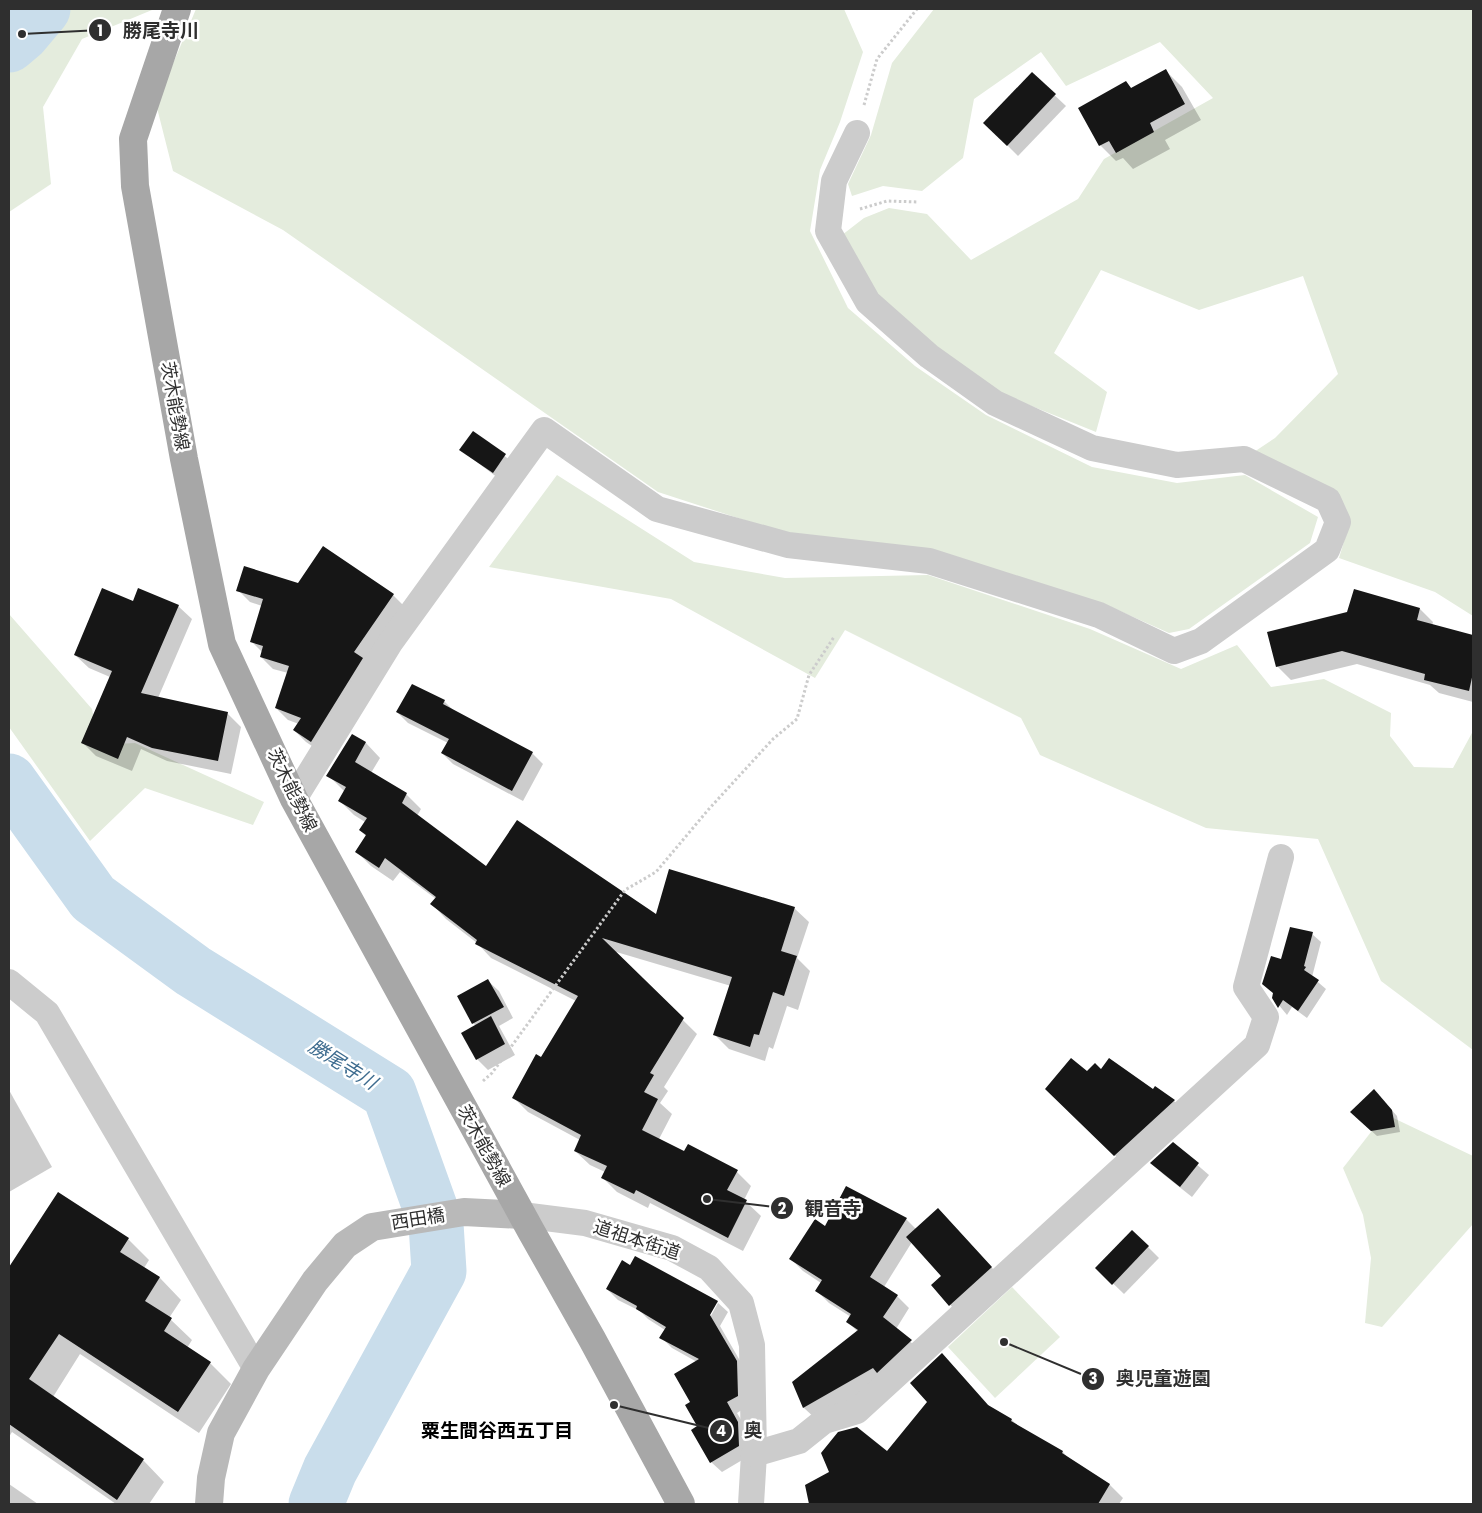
<svg xmlns="http://www.w3.org/2000/svg" width="1482" height="1513" viewBox="0 0 1482 1513" font-family="Poppins,'Noto Sans JP',sans-serif">
<style>
.green{fill:#e4ecdd}
.shadow{fill:#0003;fill-rule:evenodd}
.lines{fill:none;stroke-linecap:round;stroke-linejoin:round}
.river{stroke:#c9ddeb;stroke-width:55}
.building{fill:#161616}
.path{stroke:#ccc;stroke-width:3;stroke-dasharray:2.5 2.5;stroke-linecap:butt}
.street{stroke:#ccc;stroke-width:26}
.secondary{stroke:#b9b9b9;stroke-width:28}
.primary{stroke:#a7a7a7;stroke-width:28}
.labels{text-anchor:middle;stroke-width:5;stroke-linejoin:round;paint-order:stroke}
.street-label{font-size:18px;fill:#2f2f2f;stroke:#fff}
.water-label{font-size:19px;font-style:italic;fill:#3e6c8f;stroke:#fff}
.neighbourhood-label{font-size:19px;font-weight:bold;fill:#000;stroke:#fff}
.leader{fill:none;stroke:#2f2f2f;stroke-width:2}
.callout-dot{fill:#2f2f2f;stroke:#fff;stroke-width:2}
.mark-label{font-size:15px;text-anchor:middle;font-weight:bold;fill:#fff}
.callout-label{font-size:19px;text-anchor:middle;font-weight:bold;fill:#2f2f2f;stroke:#fff;stroke-width:5;stroke-linejoin:round;paint-order:stroke}
</style>
<rect width="100%" height="100%" fill="#fff"/>
<g class="green">
<path d="M56,9L152,10L82,39L43,107L51,184L9,212V56L27,40Z"/>
<path d="M196,9H844L863,52L840,122L820,170L810,231L848,308L915,366L986,415L1092,467L1177,483L1245,475L1318,517L1310,543L1189,629L1169,633L1102,603L790,535L658,492L283,230L173,171L156,104Z"/>
<path d="M934,9H1473V616L1435,592L1339,558L1350,522L1254,452L1275,438L1338,374L1303,276L1199,310L1101,270L1054,353L1107,392L1096,432L1002,394L935,347L877,295L842,235L864,218L889,208L927,214L971,260L1078,199L1104,159L1213,98L1160,42L1066,86L1041,52L974,99L963,158L922,191L883,186L852,196L848,184L871,135L892,63Z"/>
<path d="M557,475L694,562L785,578L928,575L1090,629L1181,669L1237,645L1271,687L1324,679L1391,713L1390,736L1414,767L1453,768L1473,731V1050L1381,981L1318,839L1206,828L1040,755L1021,718L845,630L815,678L671,599L489,567Z"/>
<path d="M9,614L92,709L99,745L135,743L264,802L253,825L145,788L90,841L9,727Z"/>
<path d="M1385,1114L1473,1156V1224L1382,1327L1365,1323L1371,1258L1363,1215L1343,1168Z"/>
<path d="M1012,1287L1060,1337L995,1398L948,1347Z"/>
</g>
<g class="shadow">
<path d="M1165,70L1182,87L1201,120L1165,140L1170,149L1133,169L1123,158L1116,161L1100,145L1126,82L1132,89Z"/>
<path d="M1032,74L1066,106L1018,156L985,123Z"/>
<path d="M473,433L510,460L498,478L461,450Z"/>
<path d="M323,548L393,595L405,607L324,754L306,742L294,730L299,724L288,720L276,708L288,673L273,669L261,657L262,652L251,641L262,606L250,602L238,590L298,585Z"/>
<path d="M134,603L178,606L192,619L158,698L227,713L241,727L231,774L167,761L141,749L132,771L96,756L82,742L110,677L89,668L75,655Z"/>
<path d="M1420,609L1433,622L1432,626L1473,636V702L1439,693L1430,685L1357,664L1291,680L1277,666Z"/>
<path d="M444,701L454,711L532,753L543,764L523,801L453,764L442,753L448,743L408,723L397,712Z"/>
<path d="M352,736L366,743L380,758L371,773L406,794L421,809L417,816L486,868L657,916L794,908L809,922L797,958L810,971L798,1010L787,1006L773,1049L769,1047L765,1061L729,1049L715,1035L731,986L613,951L697,1034L664,1087L668,1091L660,1103L672,1114L659,1139L685,1152L737,1172L751,1186L744,1200L761,1216L743,1251L650,1203L648,1208L617,1192L603,1178L605,1172L590,1165L575,1151L580,1140L528,1112L514,1098L541,1058L576,1001L491,958L477,943L446,919L432,904L436,899L400,872L393,881L371,866L356,851L366,836L360,830L365,822L354,815L340,801L345,792L328,775Z"/>
<path d="M1312,934L1321,942L1312,977L1326,989L1307,1018L1292,1007L1287,1015L1273,998L1274,994L1264,984L1282,961Z"/>
<path d="M488,981L499,991L513,1018L499,1026L515,1055L488,1070L477,1059L476,1026L473,1023Z"/>
<path d="M1102,1071L1153,1091L1174,1101L1181,1108L1122,1162L1047,1089Z"/>
<path d="M9,1090L52,1167L9,1192Z"/>
<path d="M1379,1096L1397,1116L1400,1132L1377,1136L1356,1117Z"/>
<path d="M1173,1144L1209,1175L1192,1197L1163,1174L1152,1163Z"/>
<path d="M846,1188L906,1219L916,1229L938,1210L1007,1284L966,1322L932,1285L942,1276L912,1242L884,1287L897,1296L909,1308L896,1329L924,1354L890,1384L817,1420L804,1408L794,1383L858,1332L848,1322L851,1317L829,1303L817,1291L821,1283L803,1271L791,1259L826,1228Z"/>
<path d="M58,1194L128,1239L149,1260L144,1268L160,1278L181,1300L169,1318L192,1340L187,1348L210,1363L231,1384L199,1433L80,1354L53,1397L143,1460L164,1482L149,1504H116L12,1432L9,1437V1270Z"/>
<path d="M1132,1231L1159,1258L1124,1294L1097,1268Z"/>
<path d="M631,1266L717,1302L728,1312L720,1326L747,1373L748,1406L737,1413L749,1433V1456L722,1472L711,1462L692,1403L697,1362L672,1348L661,1337L665,1330L648,1319L640,1311L618,1300L607,1289ZM715,1303H718L708,1321L706,1320Z"/>
<path d="M955,1368L991,1408L1012,1420L1019,1427L1063,1452L1070,1460L1110,1485L1123,1498L1119,1504H810L806,1485L887,1453Z"/>
<path d="M9,1484L38,1504H9Z"/>
</g>
<g class="lines">
<g class="river">
<path d="M9,45L22,34L43,9"/>
<path d="M9,781L93,898L193,971L389,1093L436,1224L439,1271L330,1470L316,1504"/>
</g>
</g>
<g class="building">
<path d="M1166,69L1185,104L1150,123L1154,132L1116,153L1109,141L1099,146L1078,108L1126,81L1131,88Z"/>
<path d="M1032,72L1056,94L1007,146L983,123Z"/>
<path d="M473,431L506,454L493,473L459,450Z"/>
<path d="M323,546L394,594L354,652L363,658L311,742L293,730L301,718L275,708L289,666L260,657L263,646L250,642L263,599L236,591L244,566L298,583Z"/>
<path d="M102,588L133,601L138,588L179,605L141,693L228,712L218,761L152,748L127,737L118,759L81,743L112,671L74,655Z"/>
<path d="M1354,589L1420,608L1417,620L1473,635V673L1469,691L1424,680L1425,674L1342,651L1276,667L1267,632L1347,612Z"/>
<path d="M412,684L445,700L443,704L533,752L512,791L441,753L449,739L396,712Z"/>
<path d="M352,734L366,742L355,762L407,793L402,803L486,866L517,820L656,914L669,869L795,907L781,951L797,956L784,996L773,992L759,1035L754,1034L750,1047L713,1035L732,977L602,938L684,1018L650,1073L654,1075L644,1092L658,1099L642,1130L684,1151L688,1144L738,1170L727,1190L747,1200L728,1238L636,1190L634,1194L601,1178L607,1166L574,1151L581,1135L512,1098L536,1054L541,1057L578,996L475,944L477,940L430,904L436,897L385,858L379,868L355,852L366,835L359,830L367,818L338,801L346,787L326,776Z"/>
<path d="M1290,927L1313,932L1304,966L1306,967L1304,970L1319,980L1298,1011L1283,1000L1278,1008L1272,998L1273,993L1262,984L1271,956L1281,959Z"/>
<path d="M488,979L504,1007L472,1024L457,996Z"/>
<path d="M491,1016L505,1044L476,1060L461,1033Z"/>
<path d="M1071,1058L1087,1071L1095,1063L1101,1069L1109,1058L1153,1089L1155,1086L1175,1100L1114,1156L1045,1089Z"/>
<path d="M1374,1089L1392,1110L1395,1127L1371,1131L1350,1112Z"/>
<path d="M1173,1142L1199,1163L1180,1187L1150,1163Z"/>
<path d="M846,1186L907,1218L870,1277L898,1295L883,1317L912,1340L877,1373L873,1368L803,1408L792,1382L858,1330L846,1322L851,1314L815,1291L822,1280L789,1259L815,1219L825,1226Z"/>
<path d="M58,1192L129,1238L120,1252L160,1277L145,1301L172,1318L164,1331L211,1362L178,1412L59,1334L29,1379L144,1459L117,1500L9,1424V1267Z"/>
<path d="M938,1208L992,1267L949,1306L931,1285L941,1276L906,1237Z"/>
<path d="M1132,1230L1149,1246L1112,1285L1095,1268Z"/>
<path d="M635,1256L718,1301L710,1315L737,1361L738,1396L727,1402L738,1422L739,1446L710,1463L691,1430L697,1426L685,1405L690,1402L674,1374L699,1359L659,1338L666,1327L636,1309L637,1306L606,1289L622,1260L630,1265Z"/>
<path d="M942,1353L988,1405L1012,1419L1011,1421L1063,1451L1062,1453L1110,1484L1098,1504H809L805,1485L829,1472L821,1453L838,1432L857,1427L887,1451L927,1402L910,1383Z"/>
</g>
<g class="lines">
<g class="path">
<path d="M864,105L877,59L917,9"/>
<path d="M860,209L887,201L918,202"/>
<path d="M483,1081L492,1073L625,890L656,872L708,810L773,739L797,719L809,675L834,637"/>
</g>
<g class="street">
<path d="M294,799L390,643L544,430L657,509L788,545L929,561L1099,615L1174,651L1201,641L1327,550L1338,522L1328,500L1244,459L1177,465L1092,448L995,403L929,356L868,302L828,231L834,181L857,133"/>
<path d="M9,982L47,1013L256,1369"/>
<path d="M522,1215L585,1223L672,1248L709,1268L741,1303L752,1345L754,1454L751,1504"/>
<path d="M754,1454L799,1441L824,1421L857,1411L1257,1045L1266,1017L1246,987L1281,857"/>
</g>
<path class="secondary" d="M209,1504L211,1478L221,1433L256,1369L315,1281L345,1245L372,1227L464,1212L522,1215"/>
<path class="primary" d="M177,9L133,139L135,186L184,459L222,644L294,799L531,1231L592,1339L681,1504"/>
</g>
<g class="labels">
<g class="street-label">
<text transform="translate(175 406) rotate(80)" y="6">茨木能勢線</text>
<text transform="translate(292 790) rotate(64)" y="6">茨木能勢線</text>
<text transform="translate(484 1146) rotate(61)" y="6">茨木能勢線</text>
<text transform="translate(418 1219) rotate(-9)" y="6">西田橋</text>
<text transform="translate(637 1240) rotate(18)" y="6">道祖本街道</text>
</g>
<g class="water-label">
<text transform="translate(343 1064) rotate(32)" y="7">勝尾寺川</text>
</g>
<g class="neighbourhood-label">
<text x="497" y="1437">粟生間谷西五丁目</text>
</g>
</g>
<path class="leader" d="M22 34L100 30M707 1199L782 1208M1004 1342L1093 1379M614 1405L721 1431"/>
<g class="callout-dot">
<circle cx="22" cy="34" r="5"/>
<circle cx="707" cy="1199" r="5"/>
<circle cx="1004" cy="1342" r="5"/>
<circle cx="614" cy="1405" r="5"/>
<circle cx="100" cy="30" r="12"/>
<circle cx="782" cy="1208" r="12"/>
<circle cx="1093" cy="1379" r="12"/>
<circle cx="721" cy="1431" r="12"/>
</g>
<g class="mark-label">
<text x="100" y="36">1</text>
<text x="782" y="1214">2</text>
<text x="1093" y="1384">3</text>
<text x="721" y="1436">4</text>
</g>
<g class="callout-label">
<text x="161" y="37">勝尾寺川</text>
<text x="833" y="1215">観音寺</text>
<text x="1163" y="1385">奥児童遊園</text>
<text x="753" y="1437">奥</text>
</g>
<rect width="1482" height="1513" fill="none" stroke="#2f2f2f" stroke-width="20"/>
</svg>
